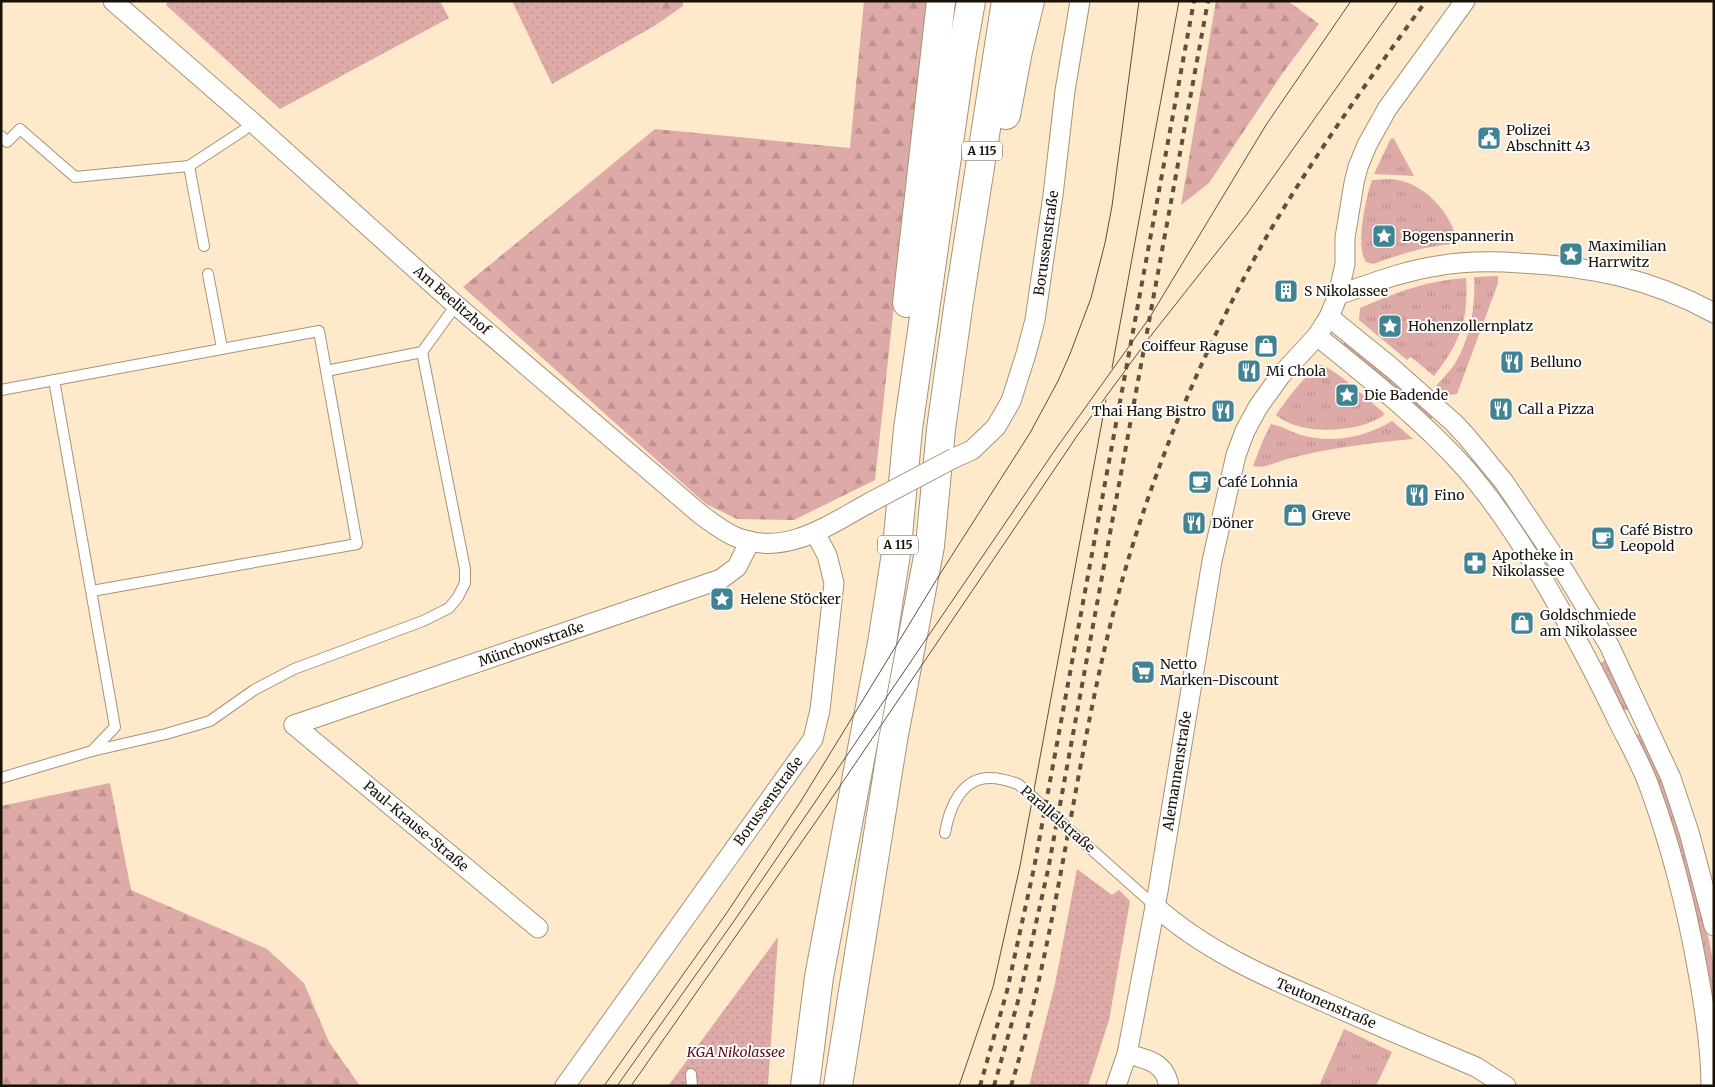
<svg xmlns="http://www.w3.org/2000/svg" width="1715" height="1087" viewBox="0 0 1715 1087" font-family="Merriweather,serif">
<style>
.grass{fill:url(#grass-tufts)}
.forest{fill:url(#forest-firs)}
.garden{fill:url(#garden-dots)}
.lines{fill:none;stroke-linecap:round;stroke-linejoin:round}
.lane-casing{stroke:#a69377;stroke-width:12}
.street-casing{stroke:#a69377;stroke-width:21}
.highway-casing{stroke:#a69377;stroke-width:30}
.lane{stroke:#fff;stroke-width:10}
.street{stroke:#fff;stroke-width:19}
.highway{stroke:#fff;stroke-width:28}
.tram{stroke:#5d5141;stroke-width:1}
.rail{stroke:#5d5141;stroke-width:4;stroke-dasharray:6 6;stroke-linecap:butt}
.street-bridge-casing{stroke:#a69377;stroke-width:21;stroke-linecap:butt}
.street-bridge{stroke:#fff;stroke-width:19}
.labels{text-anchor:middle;stroke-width:4;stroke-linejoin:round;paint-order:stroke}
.shield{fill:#fff;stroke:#5d5851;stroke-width:1}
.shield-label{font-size:12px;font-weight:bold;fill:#181106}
.poi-label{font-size:14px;fill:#181106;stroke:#fff;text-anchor:start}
.street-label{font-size:14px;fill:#181106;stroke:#fff}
.park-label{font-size:14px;font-style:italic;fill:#5c0a13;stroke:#fff}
</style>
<defs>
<pattern id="grass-tufts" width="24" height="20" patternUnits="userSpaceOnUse" patternTransform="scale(1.25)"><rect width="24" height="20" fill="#ddaaa7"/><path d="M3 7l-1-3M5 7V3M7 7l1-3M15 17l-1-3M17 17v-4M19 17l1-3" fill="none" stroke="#bd918e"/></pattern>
<pattern id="forest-firs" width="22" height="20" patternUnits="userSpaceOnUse" patternTransform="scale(1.25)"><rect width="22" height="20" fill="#ddaaa7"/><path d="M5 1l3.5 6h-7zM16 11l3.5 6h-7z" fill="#bd918e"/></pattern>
<pattern id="garden-dots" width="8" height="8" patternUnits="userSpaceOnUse" patternTransform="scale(1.25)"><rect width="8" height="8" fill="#ddaaa7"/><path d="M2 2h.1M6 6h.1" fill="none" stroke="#bd918e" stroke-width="1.8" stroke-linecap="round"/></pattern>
</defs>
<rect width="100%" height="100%" fill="#fee9cb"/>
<g class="grass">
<path d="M1392,138L1394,139L1414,176L1374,174L1390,140Z"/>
<path d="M1392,179C1424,182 1452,213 1458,244C1428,245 1401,254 1373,264L1366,262C1355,247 1366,197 1372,180Z"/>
<path d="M1498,276V283L1457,394L1447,395L1436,386C1442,379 1449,372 1454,365C1470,341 1476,305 1474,277Z"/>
<path d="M1466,278C1469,319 1460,343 1434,376L1411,357L1407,360L1359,320L1360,308C1398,292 1425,281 1466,278Z"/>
<path d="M1346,340L1433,417L1428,421L1341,347Z"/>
<path d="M1320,365C1331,365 1373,404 1384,413L1383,416C1357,433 1300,436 1276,415C1288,397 1301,382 1316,366Z"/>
<path d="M1392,421L1413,439C1370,443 1328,448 1287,459C1277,462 1263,469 1253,466L1263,440L1271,424C1282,426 1291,432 1301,435C1332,444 1366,437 1392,421Z"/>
<path d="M1608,659L1631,708L1628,710H1623L1600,663Z"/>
<path d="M1638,734H1641C1665,783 1681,834 1695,886C1702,912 1710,940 1714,968C1715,985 1714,1004 1714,1021L1636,737Z"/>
<path d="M1344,1029L1392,1052L1376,1086H1319Z"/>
</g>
<g class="forest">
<path d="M662,1H683V6L656,25Z"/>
<path d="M864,1H927L875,480L794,520L737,519L706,504L463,287L655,129L850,148Z"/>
<path d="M1216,1H1288L1319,24L1282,74L1209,183L1181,205Z"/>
<path d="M110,783L131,890L267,949L304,983L329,1042L360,1086H1V806Z"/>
</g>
<g class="garden">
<path d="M168,1H440L449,18L280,109L166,5Z"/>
<path d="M512,1H662L656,25L552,84Z"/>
<path d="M1077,869L1112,895L1119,890L1130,901L1109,1020L1088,1086H1029L1055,984Z"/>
<path d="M778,937L768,1086H668Z"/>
</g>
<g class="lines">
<g class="lane-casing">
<g id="lane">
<path d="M1,136L7,142L20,129L75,177L189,166L244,130L251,121"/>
<path d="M189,166L204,246"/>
<path d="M208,274L222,348"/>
<path d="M326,371L422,352L451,312L457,306"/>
<path d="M1,390L319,331L357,544L92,591"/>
<path d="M92,751L166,734L210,721L254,690L294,669L423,621L449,608L458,597L465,583V569L422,352"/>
<path d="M1,778L92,751L115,727L54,380"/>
<path d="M945,833C949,809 961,777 991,778C1001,778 1009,781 1018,784L1155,906"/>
<path d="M691,1074L692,1086"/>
</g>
</g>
<g class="street-casing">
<g id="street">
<path d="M113,1L251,121L457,306L700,514C711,522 723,532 736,537C785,557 827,526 869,503"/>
<path d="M1338,295C1370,284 1403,271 1437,266C1464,261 1493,261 1520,263C1590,266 1652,279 1714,313"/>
<path d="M1329,317L1392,368L1454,423L1467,437L1504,482L1564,571L1609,645L1671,778L1689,832L1714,926"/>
<path d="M1317,336C1368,377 1421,419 1465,468C1506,515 1543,577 1573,633C1589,662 1604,692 1619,723C1629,743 1641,764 1649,786C1671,846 1687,909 1698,972C1705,1010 1711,1048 1711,1086"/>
<path d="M954,458L972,450L996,427L1011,401L1026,354L1035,320L1053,195L1065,91L1080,1"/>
<path d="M294,725L721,579L737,567L750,541"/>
<path d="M294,725L538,928"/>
<path d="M1155,906C1203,949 1263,976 1322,1001C1373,1024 1424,1045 1476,1067L1506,1086"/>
<path d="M1127,1054C1147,1059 1165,1062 1169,1086"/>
<path d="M565,1086L813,739L820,710L834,583L827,555L815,533"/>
<path d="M1116,1086L1127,1054L1158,891L1212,561L1236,455L1245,431L1258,407L1281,375L1317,336L1329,317L1338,295L1345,264V238L1354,183L1358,167L1367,145L1387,109L1465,1"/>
</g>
</g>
<g class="highway-casing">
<g id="highway">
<path d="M1006,115L1018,51L1030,1"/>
<path d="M907,303L941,1"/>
<path d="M805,1086L819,977L882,643L897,547L908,429L962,52L971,1"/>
<path d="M838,1086L893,740L930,546L941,429L959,301L1006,1"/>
</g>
</g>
<use href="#lane" class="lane"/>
<use href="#street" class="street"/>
<use href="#highway" class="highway"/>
<g class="tram">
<path d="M1112,368L1179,1"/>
<path d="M604,1086L726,914L801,801L940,574L1030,433L1058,381L1070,354L1091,298L1105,243L1112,206L1139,1"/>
<path d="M617,1086L734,921L1055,450L1150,317L1266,125L1351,1"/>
<path d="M631,1086L817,820L1077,436L1149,338L1247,214L1398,1"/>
<path d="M959,1086L993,987L1020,866L1106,400"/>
</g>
<g class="rail">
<path d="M980,1086L1007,991L1034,868L1194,1"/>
<path d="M994,1086L1020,994L1048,870L1208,1"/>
<path d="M1011,1086C1058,933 1073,773 1112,618C1146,485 1199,356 1267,236C1315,154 1370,78 1426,1"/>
</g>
<g class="street-bridge-casing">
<path id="street-bridge" d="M869,503L954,458"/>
</g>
<use href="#street-bridge" class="street-bridge"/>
</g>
<defs>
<g id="civic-square" transform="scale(1.25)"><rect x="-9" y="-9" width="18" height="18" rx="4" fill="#408393" stroke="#fff"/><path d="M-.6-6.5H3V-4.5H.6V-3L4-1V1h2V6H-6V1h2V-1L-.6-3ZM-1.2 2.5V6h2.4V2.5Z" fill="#fff"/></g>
<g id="sight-square" transform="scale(1.25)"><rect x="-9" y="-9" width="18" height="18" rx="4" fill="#408393" stroke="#fff"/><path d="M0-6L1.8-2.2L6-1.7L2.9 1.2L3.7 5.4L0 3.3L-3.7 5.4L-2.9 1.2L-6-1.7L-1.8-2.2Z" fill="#fff"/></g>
<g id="building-square" transform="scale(1.25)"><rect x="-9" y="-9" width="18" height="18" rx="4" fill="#408393" stroke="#fff"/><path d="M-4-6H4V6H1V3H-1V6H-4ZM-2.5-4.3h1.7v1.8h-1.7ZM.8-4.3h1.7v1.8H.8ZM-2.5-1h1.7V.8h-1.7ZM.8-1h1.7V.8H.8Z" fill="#fff"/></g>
<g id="shop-square" transform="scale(1.25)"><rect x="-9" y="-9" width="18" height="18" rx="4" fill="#408393" stroke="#fff"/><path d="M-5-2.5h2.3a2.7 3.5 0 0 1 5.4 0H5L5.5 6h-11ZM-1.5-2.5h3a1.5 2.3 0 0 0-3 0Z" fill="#fff"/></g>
<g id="restaurant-square" transform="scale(1.25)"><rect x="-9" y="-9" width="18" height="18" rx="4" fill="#408393" stroke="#fff"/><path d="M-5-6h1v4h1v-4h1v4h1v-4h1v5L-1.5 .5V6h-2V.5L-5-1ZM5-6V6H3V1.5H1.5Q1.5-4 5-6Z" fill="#fff"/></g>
<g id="cafe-square" transform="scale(1.25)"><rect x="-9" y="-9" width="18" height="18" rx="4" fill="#408393" stroke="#fff"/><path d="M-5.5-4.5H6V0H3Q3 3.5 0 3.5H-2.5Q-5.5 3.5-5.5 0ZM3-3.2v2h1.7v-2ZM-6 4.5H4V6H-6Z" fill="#fff"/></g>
<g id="pharmacy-square" transform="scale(1.25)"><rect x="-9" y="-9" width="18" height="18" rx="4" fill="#408393" stroke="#fff"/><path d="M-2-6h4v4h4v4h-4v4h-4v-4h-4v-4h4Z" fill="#fff"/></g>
<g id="supermarket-square" transform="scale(1.25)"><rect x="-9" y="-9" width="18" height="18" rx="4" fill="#408393" stroke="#fff"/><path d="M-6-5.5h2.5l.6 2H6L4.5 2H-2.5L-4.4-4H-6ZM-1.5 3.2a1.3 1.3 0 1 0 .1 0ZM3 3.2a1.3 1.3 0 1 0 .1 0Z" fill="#fff"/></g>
</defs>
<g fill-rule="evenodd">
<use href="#civic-square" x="1489" y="138"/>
<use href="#sight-square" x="1384" y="236"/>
<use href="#sight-square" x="1571" y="254"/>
<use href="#building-square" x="1286" y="291"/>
<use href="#sight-square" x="1390" y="326"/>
<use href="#shop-square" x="1266" y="346"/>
<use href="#restaurant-square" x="1512" y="362"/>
<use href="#restaurant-square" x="1249" y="371"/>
<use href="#sight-square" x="1347" y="395"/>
<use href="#restaurant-square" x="1501" y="409"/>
<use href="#restaurant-square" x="1223" y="411"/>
<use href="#cafe-square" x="1200" y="482"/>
<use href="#restaurant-square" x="1417" y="495"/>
<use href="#shop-square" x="1295" y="515"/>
<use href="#restaurant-square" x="1194" y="523"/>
<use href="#cafe-square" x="1603" y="538"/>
<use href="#pharmacy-square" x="1475" y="563"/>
<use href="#sight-square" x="722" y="599"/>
<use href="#shop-square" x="1522" y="623"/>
<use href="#supermarket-square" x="1143" y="672"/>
</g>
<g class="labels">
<g class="shield">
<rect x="962" y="141.5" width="40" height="19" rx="4"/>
<rect x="878" y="535.5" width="40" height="19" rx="4"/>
</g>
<g class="shield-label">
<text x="982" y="155">A 115</text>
<text x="898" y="549">A 115</text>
</g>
<g class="poi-label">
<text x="1506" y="135">Polizei<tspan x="1506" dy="16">Abschnitt 43</tspan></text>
<text x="1402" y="241">Bogenspannerin</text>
<text x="1588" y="251">Maximilian<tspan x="1588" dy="16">Harrwitz</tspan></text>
<text x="1304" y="296">S Nikolassee</text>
<text x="1408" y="331">Hohenzollernplatz</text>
<text x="1248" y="351" text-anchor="end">Coiffeur Raguse</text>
<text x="1530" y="367">Belluno</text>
<text x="1266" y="376">Mi Chola</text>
<text x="1364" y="400">Die Badende</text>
<text x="1518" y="414">Call a Pizza</text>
<text x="1206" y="416" text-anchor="end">Thai Hang Bistro</text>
<text x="1218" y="487">Café Lohnia</text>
<text x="1434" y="500">Fino</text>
<text x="1312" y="520">Greve</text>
<text x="1212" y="528">Döner</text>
<text x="1620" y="535">Café Bistro<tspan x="1620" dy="16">Leopold</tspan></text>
<text x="1492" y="560">Apotheke in<tspan x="1492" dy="16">Nikolassee</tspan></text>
<text x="740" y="604">Helene Stöcker</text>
<text x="1540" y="620">Goldschmiede<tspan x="1540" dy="16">am Nikolassee</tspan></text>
<text x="1160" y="669">Netto<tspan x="1160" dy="16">Marken-Discount</tspan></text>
</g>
<g class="street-label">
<text transform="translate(1046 243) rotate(-82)" y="5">Borussenstraße</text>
<text transform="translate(452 300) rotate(41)" y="5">Am Beelitzhof</text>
<text transform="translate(531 644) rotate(-19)" y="5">Münchowstraße</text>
<text transform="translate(1177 771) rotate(-81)" y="5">Alemannenstraße</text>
<text transform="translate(768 801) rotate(-54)" y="5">Borussenstraße</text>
<text transform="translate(1058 819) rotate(41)" y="5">Parallelstraße</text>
<text transform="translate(416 826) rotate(40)" y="5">Paul-Krause-Straße</text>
<text transform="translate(1326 1003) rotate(23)" y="5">Teutonenstraße</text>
</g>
<g class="park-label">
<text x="736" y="1057">KGA Nikolassee</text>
</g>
</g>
<rect width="1715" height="1087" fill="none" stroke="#181106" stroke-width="5"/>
</svg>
